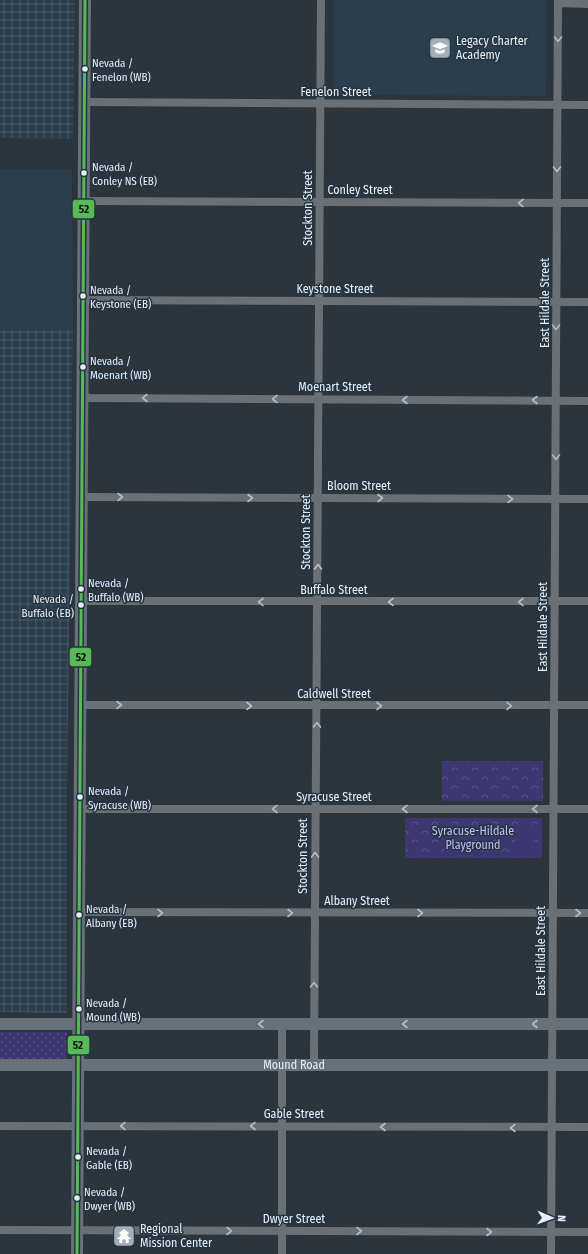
<svg xmlns="http://www.w3.org/2000/svg" width="588" height="1254" viewBox="0 0 588 1254" font-family="'Fira Sans Condensed',sans-serif">
<style>
.built{fill:#2a3e4e}
.industrial{fill:url(#industrial-grid)}
.grass{fill:url(#grass-dots)}
.forest{fill:url(#forest-crowns)}
.pitch{fill:#3c3771}
.lines{fill:none;stroke-linecap:round;stroke-linejoin:round}
.street{stroke:#697076;stroke-width:8}
.secondary{stroke:#687177;stroke-width:12}
.bus-1-casing{stroke:#263542;stroke-width:6}
.bus-1{stroke:#58ba56;stroke-width:3}
.oneway{stroke:#b4bdc4}
.bus-dot{fill:#e6f0f8;stroke:#263542;stroke-width:1.5}
.labels{text-anchor:middle;stroke-width:3;stroke-linejoin:round;paint-order:stroke}
.bus-label{font-size:11px;fill:#e6f0f8;stroke:#263542;text-anchor:start}
.poi-label{font-size:12px;fill:#e6f0f8;stroke:#263542;text-anchor:start}
.street-label{font-size:12px;fill:#e6f0f8;stroke:#263542}
.park-label{font-size:12px;fill:#bfbdf8;stroke:#263542}
.line-badge{stroke:#263542;stroke-width:1.5}
.pale-badge-label{font-size:11px;text-anchor:middle;font-weight:bold;fill:#111}
</style>
<defs>
<pattern id="industrial-grid" width="8" height="8" patternUnits="userSpaceOnUse"><rect width="8" height="8" fill="#2a3e4e"/><path d="M0 4h8M4 0v8" fill="none" stroke="#495a68"/></pattern>
<pattern id="grass-dots" width="8" height="8" patternUnits="userSpaceOnUse"><rect width="8" height="8" fill="#3c3771"/><path d="M2 2h.1M6 6h.1" fill="none" stroke="#585486" stroke-width="1.8" stroke-linecap="round"/></pattern>
<pattern id="forest-crowns" width="20" height="18" patternUnits="userSpaceOnUse"><rect width="20" height="18" fill="#3c3771"/><path d="M2 6a3 3 0 1 1 6 0M12 15a3 3 0 1 1 6 0" fill="none" stroke="#585486"/></pattern>
</defs>
<rect width="100%" height="100%" fill="#2c343c"/>
<g class="built">
<path d="M333,0H547L546,96L333,95Z"/>
<path d="M0,169H72L73,329L0,330Z"/>
</g>
<g class="industrial">
<path d="M0,0H75L73,139L0,138Z"/>
<path d="M73,329L67,787V1013L0,1012V330Z"/>
</g>
<path class="grass" d="M0,1032H67L66,1059H0Z"/>
<g class="forest">
<rect x="442" y="761" width="101" height="40"/>
<rect x="405" y="818" width="137" height="40"/>
</g>
<rect class="pitch" x="516" y="829" width="18" height="25"/>
<g class="lines">
<g class="street">
<path d="M558,3L588,4"/>
<path d="M84,102L588,105"/>
<path d="M84,201L588,203"/>
<path d="M83,300L588,302"/>
<path d="M82,395L89,398L588,401"/>
<path d="M81,497L588,499"/>
<path d="M81,601H588"/>
<path d="M80,705H588"/>
<path d="M79,809H588"/>
<path d="M79,912L588,913"/>
<path d="M314,1065L321,0"/>
<path d="M0,1126L588,1127"/>
<path d="M0,1230L588,1232"/>
<path d="M282,1254V1024"/>
<path d="M551,1254L558,0"/>
</g>
<g class="secondary">
<path d="M0,1024H588"/>
<path id="s1" d="M0,1065H588"/>
<path d="M77,1254L79,912L85,0"/>
</g>
<g class="bus-1-casing">
<path id="bus-1" d="M77,1254L85,0"/>
</g>
<use href="#bus-1" class="bus-1"/>
</g>
<defs><path id="oneway-chevron" d="M-2-3.5L2.5 0L-2 3.5" fill="none" stroke-width="1.6" stroke-linecap="round" stroke-linejoin="round"/></defs>
<g class="oneway">
<use href="#oneway-chevron" transform="translate(558 39) rotate(90)"/>
<use href="#oneway-chevron" transform="translate(557 169) rotate(90)"/>
<use href="#oneway-chevron" transform="translate(521 203) rotate(-180)"/>
<use href="#oneway-chevron" transform="translate(556 327) rotate(90)"/>
<use href="#oneway-chevron" transform="translate(145 398) rotate(-180)"/>
<use href="#oneway-chevron" transform="translate(275 399) rotate(-180)"/>
<use href="#oneway-chevron" transform="translate(405 400) rotate(-180)"/>
<use href="#oneway-chevron" transform="translate(535 400) rotate(-180)"/>
<use href="#oneway-chevron" transform="translate(556 457) rotate(90)"/>
<use href="#oneway-chevron" transform="translate(120 497)"/>
<use href="#oneway-chevron" transform="translate(250 498)"/>
<use href="#oneway-chevron" transform="translate(380 498)"/>
<use href="#oneway-chevron" transform="translate(510 499)"/>
<use href="#oneway-chevron" transform="translate(318 567) rotate(-90)"/>
<use href="#oneway-chevron" transform="translate(261 602) rotate(-180)"/>
<use href="#oneway-chevron" transform="translate(391 602) rotate(180)"/>
<use href="#oneway-chevron" transform="translate(521 602) rotate(180)"/>
<use href="#oneway-chevron" transform="translate(119 705)"/>
<use href="#oneway-chevron" transform="translate(249 706)"/>
<use href="#oneway-chevron" transform="translate(379 706)"/>
<use href="#oneway-chevron" transform="translate(509 706)"/>
<use href="#oneway-chevron" transform="translate(317 725) rotate(-89)"/>
<use href="#oneway-chevron" transform="translate(275 809) rotate(-180)"/>
<use href="#oneway-chevron" transform="translate(405 809) rotate(180)"/>
<use href="#oneway-chevron" transform="translate(535 809) rotate(180)"/>
<use href="#oneway-chevron" transform="translate(315 855) rotate(-90)"/>
<use href="#oneway-chevron" transform="translate(160 913)"/>
<use href="#oneway-chevron" transform="translate(290 913)"/>
<use href="#oneway-chevron" transform="translate(420 913)"/>
<use href="#oneway-chevron" transform="translate(578 913)"/>
<use href="#oneway-chevron" transform="translate(314 985) rotate(-90)"/>
<use href="#oneway-chevron" transform="translate(261 1024) rotate(-180)"/>
<use href="#oneway-chevron" transform="translate(405 1024) rotate(180)"/>
<use href="#oneway-chevron" transform="translate(535 1024) rotate(180)"/>
<use href="#oneway-chevron" transform="translate(123 1126) rotate(-180)"/>
<use href="#oneway-chevron" transform="translate(253 1126) rotate(-180)"/>
<use href="#oneway-chevron" transform="translate(383 1127) rotate(-180)"/>
<use href="#oneway-chevron" transform="translate(513 1128) rotate(-180)"/>
<use href="#oneway-chevron" transform="translate(229 1231)"/>
<use href="#oneway-chevron" transform="translate(359 1231)"/>
<use href="#oneway-chevron" transform="translate(489 1232)"/>
</g>
<defs>
<g id="school-square" transform="scale(1.15)"><rect x="-9" y="-9" width="18" height="18" rx="4" fill="#a5aeb6" stroke="#263542"/><path d="M0-5L7-2L0 1L-7-2ZM-4 1L0 2.5L4 1V4Q0 6-4 4Z" fill="#fff"/></g>
<g id="temple-square" transform="scale(1.15)"><rect x="-9" y="-9" width="18" height="18" rx="4" fill="#a5aeb6" stroke="#263542"/><path d="M0-6L5-2H3V0L6.5 2.5H4V6H1.5V3h-3V6H-4V2.5H-6.5L-3 0V-2H-5Z" fill="#fff"/></g>
</defs>
<g fill-rule="evenodd">
<use href="#school-square" x="440" y="48"/>
<use href="#temple-square" x="124" y="1236"/>
</g>
<g class="bus-dot">
<circle cx="85" cy="69" r="3.5"/>
<circle cx="84" cy="173" r="3.5"/>
<circle cx="83" cy="296" r="3.5"/>
<circle cx="83" cy="367" r="3.5"/>
<circle cx="81" cy="589" r="3.5"/>
<circle cx="81" cy="605" r="3.5"/>
<circle cx="80" cy="797" r="3.5"/>
<circle cx="79" cy="915" r="3.5"/>
<circle cx="79" cy="1009" r="3.5"/>
<circle cx="78" cy="1157" r="3.5"/>
<circle cx="77" cy="1198" r="3.5"/>
</g>
<g class="labels">
<g class="bus-label">
<text x="92" y="67">Nevada /<tspan x="92" dy="14">Fenelon (WB)</tspan></text>
<text x="92" y="171">Nevada /<tspan x="92" dy="14">Conley NS (EB)</tspan></text>
<text x="90" y="294">Nevada /<tspan x="90" dy="14">Keystone (EB)</tspan></text>
<text x="90" y="365">Nevada /<tspan x="90" dy="14">Moenart (WB)</tspan></text>
<text x="88" y="587">Nevada /<tspan x="88" dy="14">Buffalo (WB)</tspan></text>
<text x="74" y="603" text-anchor="end">Nevada /<tspan x="74" dy="14">Buffalo (EB)</tspan></text>
<text x="88" y="795">Nevada /<tspan x="88" dy="14">Syracuse (WB)</tspan></text>
<text x="86" y="913">Nevada /<tspan x="86" dy="14">Albany (EB)</tspan></text>
<text x="86" y="1007">Nevada /<tspan x="86" dy="14">Mound (WB)</tspan></text>
<text x="86" y="1155">Nevada /<tspan x="86" dy="14">Gable (EB)</tspan></text>
<text x="84" y="1196">Nevada /<tspan x="84" dy="14">Dwyer (WB)</tspan></text>
</g>
<g class="poi-label">
<text x="456" y="45">Legacy Charter<tspan x="456" dy="14">Academy</tspan></text>
<text x="140" y="1233">Regional<tspan x="140" dy="14">Mission Center</tspan></text>
</g>
<g class="street-label">
<text x="336" y="96">Fenelon Street</text>
<text x="360" y="194">Conley Street</text>
<text transform="translate(308 208) rotate(-90)" y="4">Stockton Street</text>
<text x="335" y="293">Keystone Street</text>
<text transform="translate(545 303) rotate(-90)" y="4">East Hildale Street</text>
<text x="335" y="391">Moenart Street</text>
<text x="359" y="490">Bloom Street</text>
<text transform="translate(306 532) rotate(-90)" y="4">Stockton Street</text>
<text x="334" y="594">Buffalo Street</text>
<text transform="translate(543 627) rotate(-90)" y="4">East Hildale Street</text>
<text x="334" y="698">Caldwell Street</text>
<text x="334" y="801">Syracuse Street</text>
<text transform="translate(303 856) rotate(-90)" y="4">Stockton Street</text>
<text x="357" y="905">Albany Street</text>
<text transform="translate(541 951) rotate(-90)" y="4">East Hildale Street</text>
<text dy="4" stroke="none"><textPath href="#s1" startOffset="294">Mound Road</textPath></text>
<text x="294" y="1118">Gable Street</text>
<text x="294" y="1223">Dwyer Street</text>
</g>
<g class="park-label">
<text x="473" y="835">Syracuse-Hildale<tspan x="473" dy="14">Playground</tspan></text>
</g>
</g>
<g class="line-badge">
<rect x="72" y="199" width="23" height="20" rx="4" fill="#58ba56"/>
<rect x="69" y="647" width="23" height="20" rx="4" fill="#58ba56"/>
<rect x="67" y="1035" width="23" height="20" rx="4" fill="#58ba56"/>
</g>
<g class="pale-badge-label">
<text x="84" y="213">52</text>
<text x="81" y="661">52</text>
<text x="78" y="1049">52</text>
</g>
<g transform="translate(552 1218) rotate(92)" stroke="#263542" stroke-width="3" paint-order="stroke">
<path d="M0-3L7 15L0 10L-7 15Z" fill="#e6f0f8"/>
<text y="-6" font-size="11" font-weight="bold" text-anchor="middle" fill="#e6f0f8">N</text>
</g>
</svg>
